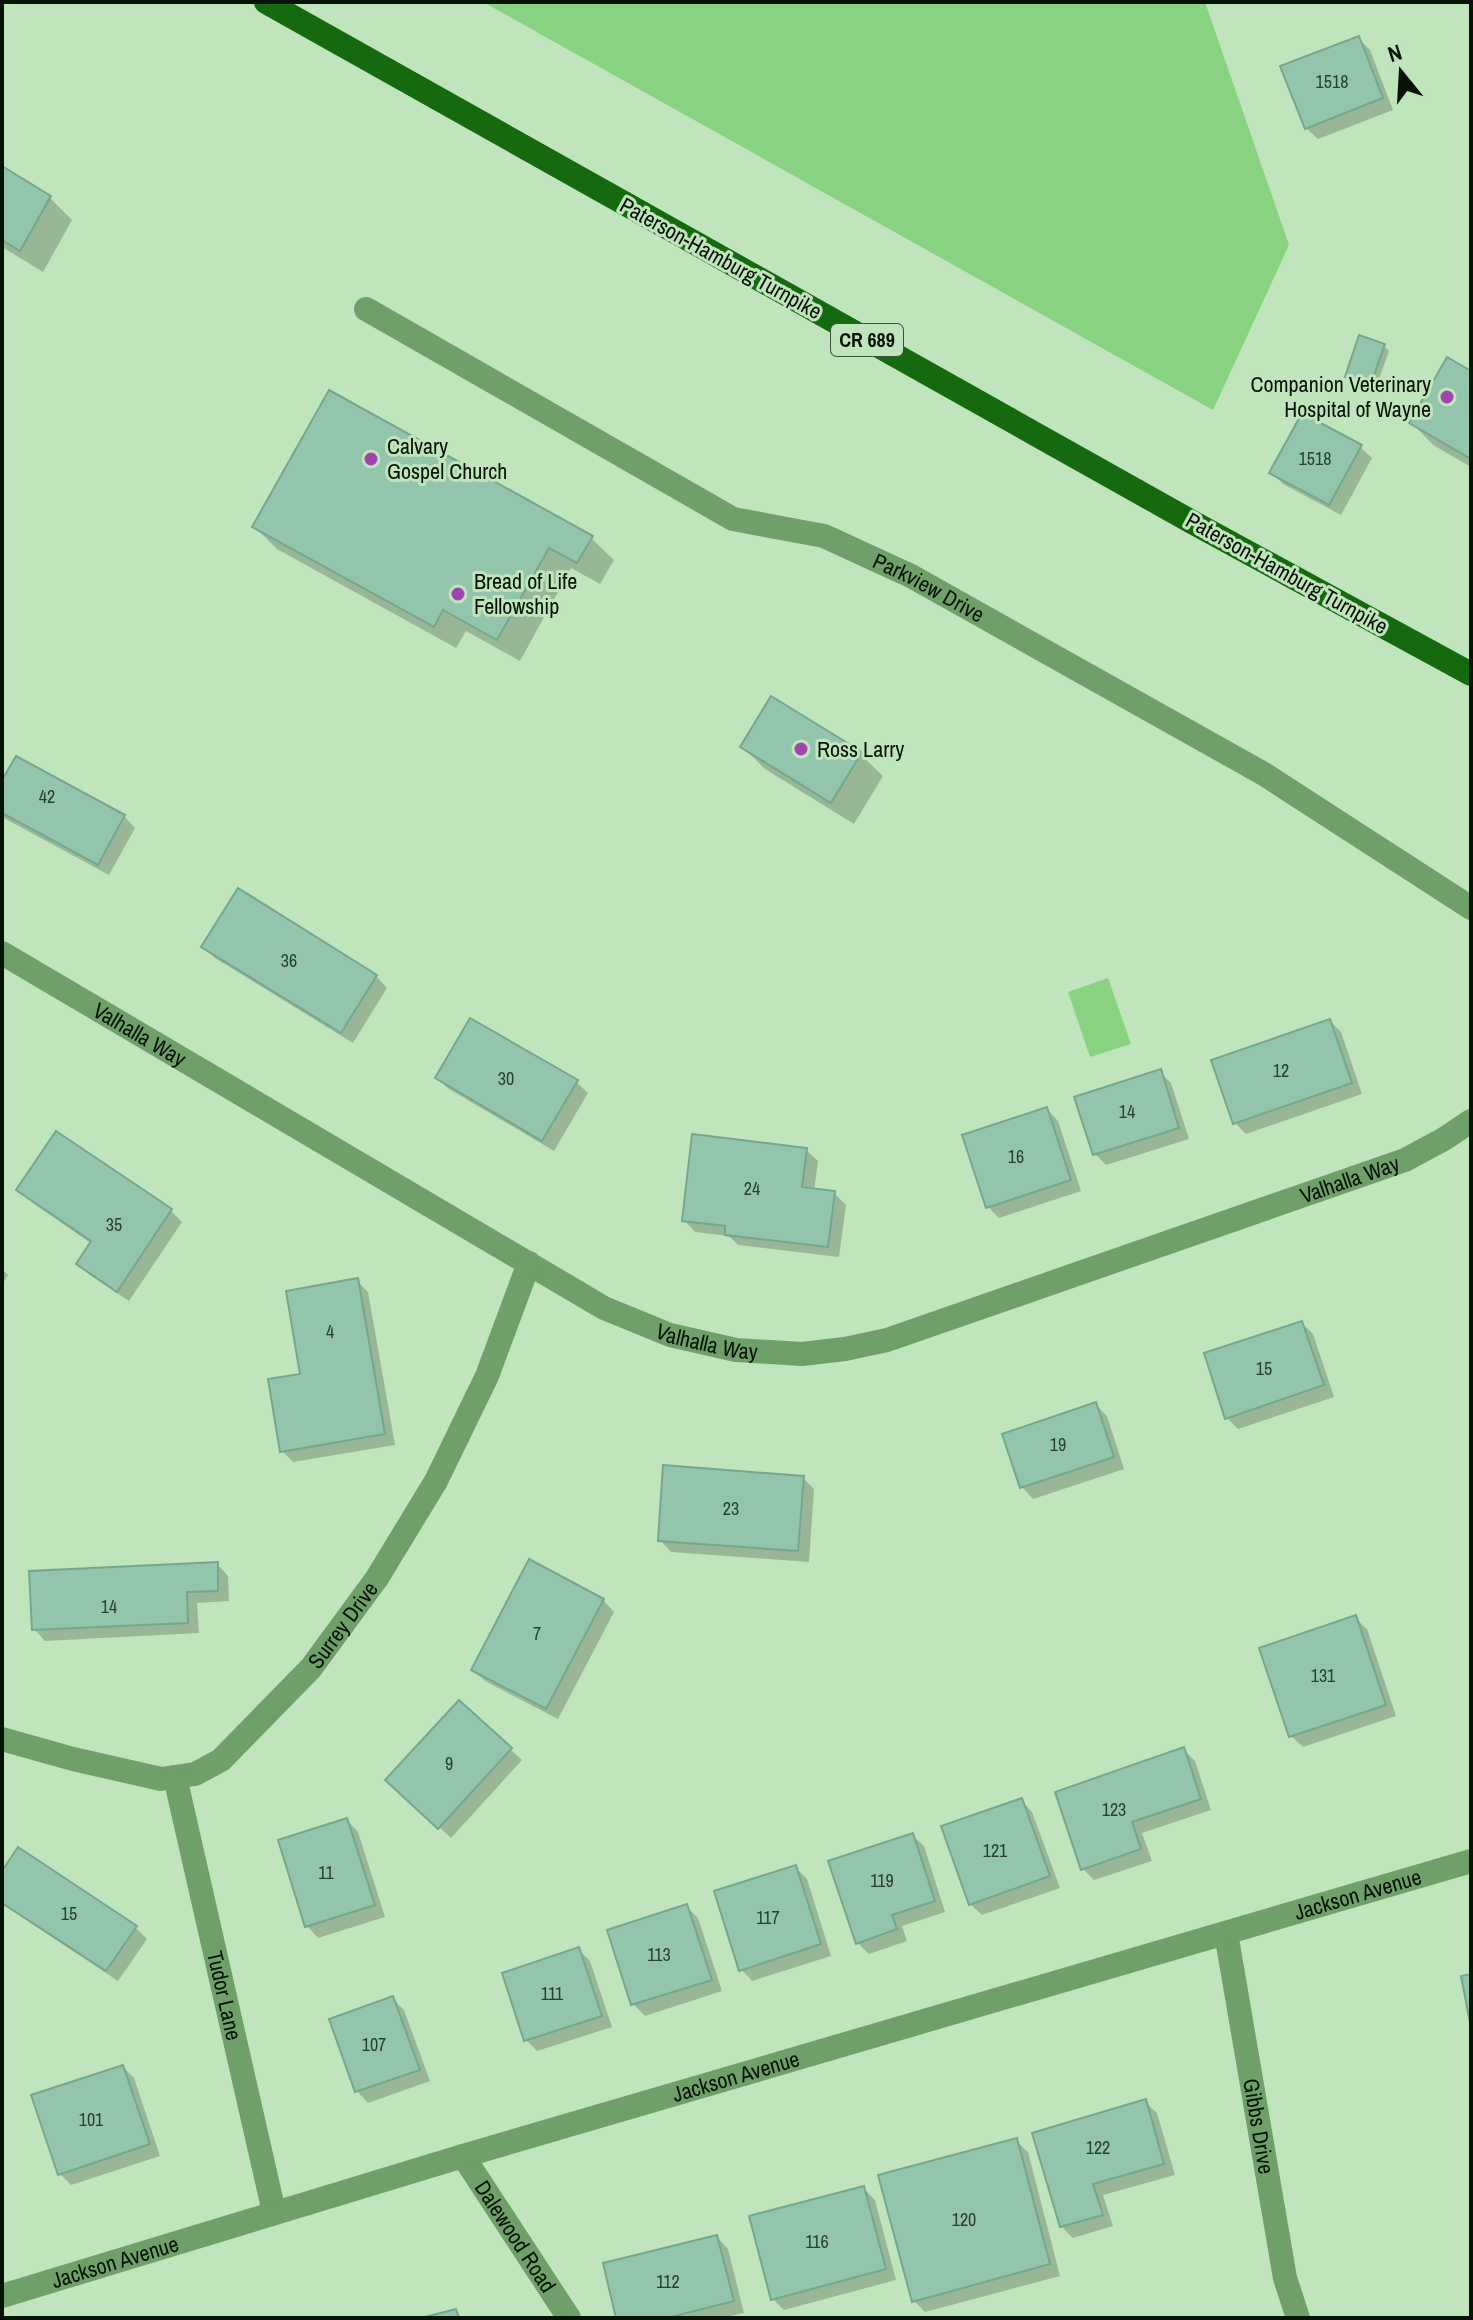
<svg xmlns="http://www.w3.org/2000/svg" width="1473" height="2320" viewBox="0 0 1473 2320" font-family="'Archivo Narrow',sans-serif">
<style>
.green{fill:#89d282}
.shadow{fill:#0003}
.building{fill:#92c5ab;stroke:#75a78e;stroke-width:2}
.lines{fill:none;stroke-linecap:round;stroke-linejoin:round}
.minor{stroke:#6fa06a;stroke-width:24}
.major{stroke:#156a10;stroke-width:24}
.poi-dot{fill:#a044ae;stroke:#c0e4bc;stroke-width:3}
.labels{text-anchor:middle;stroke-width:6;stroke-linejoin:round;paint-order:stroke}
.number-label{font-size:18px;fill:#2a402f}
.shield{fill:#c0e4bc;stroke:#3e523d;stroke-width:2}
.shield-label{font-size:20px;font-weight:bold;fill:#071306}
.street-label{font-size:22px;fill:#071306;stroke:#c0e4bc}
.poi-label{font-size:22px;fill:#071306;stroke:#c0e4bc;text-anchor:start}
</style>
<rect width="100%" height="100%" fill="#c0e4bc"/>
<g class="green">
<path d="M483,2H1205L1289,245L1213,410Z"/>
<path d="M1108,978L1131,1044L1090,1057L1068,992Z"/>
</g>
<g class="shadow">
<path d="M1358,38L1370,50L1393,110L1318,139L1306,128Z"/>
<path d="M2,169L50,198L72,220L43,272L2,247Z"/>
<path d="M1384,346L1389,351L1375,390L1352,382L1347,376Z"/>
<path d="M1471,373V467L1433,445L1411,422Z"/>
<path d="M1360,447L1372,458L1341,515L1283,484L1271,472Z"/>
<path d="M255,527L591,538L614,560L600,584L571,568L520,661L466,631L456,648L277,549Z"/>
<path d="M742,746L860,754L883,776L854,824L765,769Z"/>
<path d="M2,785L124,816L135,828L109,875L2,817Z"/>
<path d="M204,947L376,976L387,988L353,1043L215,958Z"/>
<path d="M1330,1021L1341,1032L1362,1094L1246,1134L1234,1122Z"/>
<path d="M1160,1072L1171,1083L1189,1139L1106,1165L1095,1154Z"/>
<path d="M437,1078L576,1082L588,1093L554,1151L449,1089Z"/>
<path d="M1047,1109L1058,1121L1081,1191L999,1218L987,1206Z"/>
<path d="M806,1150L818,1161L814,1191L834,1193L846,1205L839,1257L738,1245L729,1236L695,1232L684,1220Z"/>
<path d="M19,1190L171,1211L182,1222L129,1301L90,1275L79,1264L92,1244L30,1201Z"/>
<path d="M2,1269L8,1275L2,1285Z"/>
<path d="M357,1281L368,1292L395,1445L293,1462L282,1451Z"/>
<path d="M1302,1323L1313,1334L1334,1397L1238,1429L1227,1418Z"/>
<path d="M1095,1404L1107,1416L1124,1469L1033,1499L1022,1487L1004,1435Z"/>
<path d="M803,1478L814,1489L809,1562L671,1552L660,1540Z"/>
<path d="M217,1564L228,1576L229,1601L197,1603L199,1633L45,1641L34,1629Z"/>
<path d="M603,1600L614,1612L558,1719L485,1681L473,1670Z"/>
<path d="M1355,1618L1367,1629L1396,1716L1303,1747L1291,1736Z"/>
<path d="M510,1749L522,1760L451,1838L399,1791Z"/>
<path d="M1184,1750L1195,1761L1211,1810L1142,1833L1152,1861L1094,1880L1083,1869Z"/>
<path d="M1021,1800L1032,1812L1060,1888L982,1915L970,1904Z"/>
<path d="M347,1820L358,1832L385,1917L318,1938L307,1926Z"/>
<path d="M912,1835L924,1846L945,1912L902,1926L907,1941L869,1954L858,1943Z"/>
<path d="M796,1868L807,1879L831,1956L752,1981L741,1969Z"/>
<path d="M2,1875L135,1927L147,1939L118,1981L2,1904Z"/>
<path d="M686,1906L698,1918L722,1991L645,2016L633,2004L610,1931Z"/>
<path d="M578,1949L590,1961L612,2027L537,2051L526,2040Z"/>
<path d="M393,1999L404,2010L430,2081L368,2103L357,2091Z"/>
<path d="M123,2067L134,2078L160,2156L71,2185L60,2174Z"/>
<path d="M1145,2102L1157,2113L1175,2175L1103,2195L1113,2226L1073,2238L1061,2226Z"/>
<path d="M1016,2141L1028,2152L1060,2276L925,2312L914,2301Z"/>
<path d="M863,2188L875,2200L896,2280L784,2310L773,2299Z"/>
<path d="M717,2237L728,2249L744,2313L722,2318H618Z"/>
</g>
<g class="building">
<path d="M1359,36L1383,98L1305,129L1280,66Z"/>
<path d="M2,166L51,196L20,251L2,240Z"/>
<path d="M1359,335L1385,344L1370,386L1345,377Z"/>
<path d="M1447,357L1471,371V459L1409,423Z"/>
<path d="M329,390L593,536L577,563L549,548L497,640L443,610L434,627L252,527Z"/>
<path d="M1302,413L1362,445L1329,505L1269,473Z"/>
<path d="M771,696L862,752L831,803L740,747Z"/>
<path d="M16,756L125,815L98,865L2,813V780Z"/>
<path d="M238,888L377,975L341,1033L201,947Z"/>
<path d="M470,1018L578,1080L542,1141L435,1078Z"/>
<path d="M1330,1019L1352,1083L1233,1124L1211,1060Z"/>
<path d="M1161,1069L1179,1128L1093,1155L1074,1097Z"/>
<path d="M1047,1107L1071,1180L986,1208L962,1135Z"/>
<path d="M56,1131L172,1209L117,1292L76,1264L91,1241L16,1190Z"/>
<path d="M692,1134L807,1148L802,1187L835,1191L828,1247L725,1235V1226L682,1221Z"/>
<path d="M358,1278L385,1434L280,1452L268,1379L300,1374L286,1291Z"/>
<path d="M1302,1321L1324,1385L1225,1419L1204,1353Z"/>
<path d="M1096,1402L1114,1457L1020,1488L1002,1434Z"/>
<path d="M663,1465L804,1476L798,1551L658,1541Z"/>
<path d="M529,1559L604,1599L546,1709L471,1670Z"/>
<path d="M218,1562V1591L187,1592L188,1623L32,1630L29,1571Z"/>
<path d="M1356,1615L1386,1705L1289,1737L1259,1648Z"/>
<path d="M459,1700L512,1748L438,1829L385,1780Z"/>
<path d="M1184,1747L1201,1799L1132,1822L1141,1849L1081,1870L1055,1792Z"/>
<path d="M1022,1798L1050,1876L969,1905L941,1826Z"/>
<path d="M347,1818L375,1905L305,1927L278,1840Z"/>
<path d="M913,1833L935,1901L892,1915L897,1929L856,1944L828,1861Z"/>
<path d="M18,1847L137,1926L106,1971L2,1903V1871Z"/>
<path d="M796,1865L821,1944L739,1971L714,1891Z"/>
<path d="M687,1904L712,1980L631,2005L607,1930Z"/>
<path d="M579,1947L602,2016L524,2041L502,1973Z"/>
<path d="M1471,1974V2028L1461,1976Z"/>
<path d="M393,1996L420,2070L355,2092L329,2019Z"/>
<path d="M123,2065L150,2144L58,2175L31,2095Z"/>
<path d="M1146,2099L1164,2164L1093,2184L1103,2215L1060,2227L1032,2133Z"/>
<path d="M1017,2138L1050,2264L912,2302L878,2175Z"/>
<path d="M864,2186L886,2269L771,2300L749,2216Z"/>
<path d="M717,2235L734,2301L667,2318H616L603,2263Z"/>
<path d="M456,2309L459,2318H421Z"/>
</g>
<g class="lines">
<g class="minor">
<path id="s1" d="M366,309L733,519L824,536L911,576L1264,774L1471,908"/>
<path id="s2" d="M2,953L604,1308L670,1335L736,1350L802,1354L845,1349L887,1340L1405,1160L1444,1139L1471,1121"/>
<path id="s3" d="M2,1739L73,1759L161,1779L195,1774L221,1760L311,1668L377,1578L436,1481L487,1376L529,1263"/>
<path id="s4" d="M175,1777L274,2212"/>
<path id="s5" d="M1226,1933L1285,2278L1298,2318"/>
<path id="s6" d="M463,2156L569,2318"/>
<path id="s7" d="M2,2296L463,2156L1471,1861"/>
</g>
<path class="major" d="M266,2L1192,522L1471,674"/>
</g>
<g class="poi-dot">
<circle cx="1447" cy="397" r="8"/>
<circle cx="371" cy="459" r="8"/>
<circle cx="458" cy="594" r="8"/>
<circle cx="801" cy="749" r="8"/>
</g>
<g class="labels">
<g class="number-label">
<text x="1332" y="88">1518</text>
<text x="1315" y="465">1518</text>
<text x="47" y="803">42</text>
<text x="289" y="967">36</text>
<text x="1281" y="1077">12</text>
<text x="506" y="1085">30</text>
<text x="1127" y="1118">14</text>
<text x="1016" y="1163">16</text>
<text x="752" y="1195">24</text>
<text x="114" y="1231">35</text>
<text x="330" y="1338">4</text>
<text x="1264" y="1375">15</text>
<text x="1058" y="1451">19</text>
<text x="731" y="1515">23</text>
<text x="109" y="1613">14</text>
<text x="537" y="1640">7</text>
<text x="1323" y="1682">131</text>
<text x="449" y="1770">9</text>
<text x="1114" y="1816">123</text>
<text x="995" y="1857">121</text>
<text x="326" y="1879">11</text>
<text x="882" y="1887">119</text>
<text x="69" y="1920">15</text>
<text x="768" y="1924">117</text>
<text x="659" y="1961">113</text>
<text x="552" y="2000">111</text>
<text x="374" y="2051">107</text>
<text x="91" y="2126">101</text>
<text x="1098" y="2154">122</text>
<text x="964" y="2226">120</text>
<text x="817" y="2248">116</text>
<text x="668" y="2288">112</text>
</g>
<rect class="shield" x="831" y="324" width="72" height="32" rx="6"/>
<g class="shield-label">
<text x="867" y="347">CR 689</text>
</g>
<g class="street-label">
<text transform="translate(721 258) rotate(29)" y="8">Paterson-Hamburg Turnpike</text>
<text transform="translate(1287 573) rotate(29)" y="8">Paterson-Hamburg Turnpike</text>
<text dy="8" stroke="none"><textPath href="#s1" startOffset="632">Parkview Drive</textPath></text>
<text dy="8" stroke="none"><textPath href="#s2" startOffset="160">Valhalla Way</textPath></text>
<text dy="8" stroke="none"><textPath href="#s2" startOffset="1480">Valhalla Way</textPath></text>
<text dy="8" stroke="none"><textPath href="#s2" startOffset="808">Valhalla Way</textPath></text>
<text dy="8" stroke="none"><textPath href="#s3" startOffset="410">Surrey Drive</textPath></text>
<text dy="8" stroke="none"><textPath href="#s7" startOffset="1414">Jackson Avenue</textPath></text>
<text dy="8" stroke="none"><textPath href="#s4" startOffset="224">Tudor Lane</textPath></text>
<text dy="8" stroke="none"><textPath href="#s7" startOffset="766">Jackson Avenue</textPath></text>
<text dy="8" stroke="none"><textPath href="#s5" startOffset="196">Gibbs Drive</textPath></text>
<text dy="8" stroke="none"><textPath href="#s6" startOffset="96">Dalewood Road</textPath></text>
<text dy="8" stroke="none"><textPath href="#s7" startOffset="118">Jackson Avenue</textPath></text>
</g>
<g class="poi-label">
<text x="1431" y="392" text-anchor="end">Companion Veterinary<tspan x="1431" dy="25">Hospital of Wayne</tspan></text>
<text x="387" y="454">Calvary<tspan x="387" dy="25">Gospel Church</tspan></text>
<text x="474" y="589">Bread of Life<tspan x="474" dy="25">Fellowship</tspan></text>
<text x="817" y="757">Ross Larry</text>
</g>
</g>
<rect width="1473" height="2320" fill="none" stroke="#071306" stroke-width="8"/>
<g transform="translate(1401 72) rotate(342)" stroke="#c0e4bc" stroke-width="6" paint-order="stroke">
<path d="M0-6L14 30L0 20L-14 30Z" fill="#071306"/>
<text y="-12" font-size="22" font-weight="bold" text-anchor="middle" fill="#071306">N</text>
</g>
</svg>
